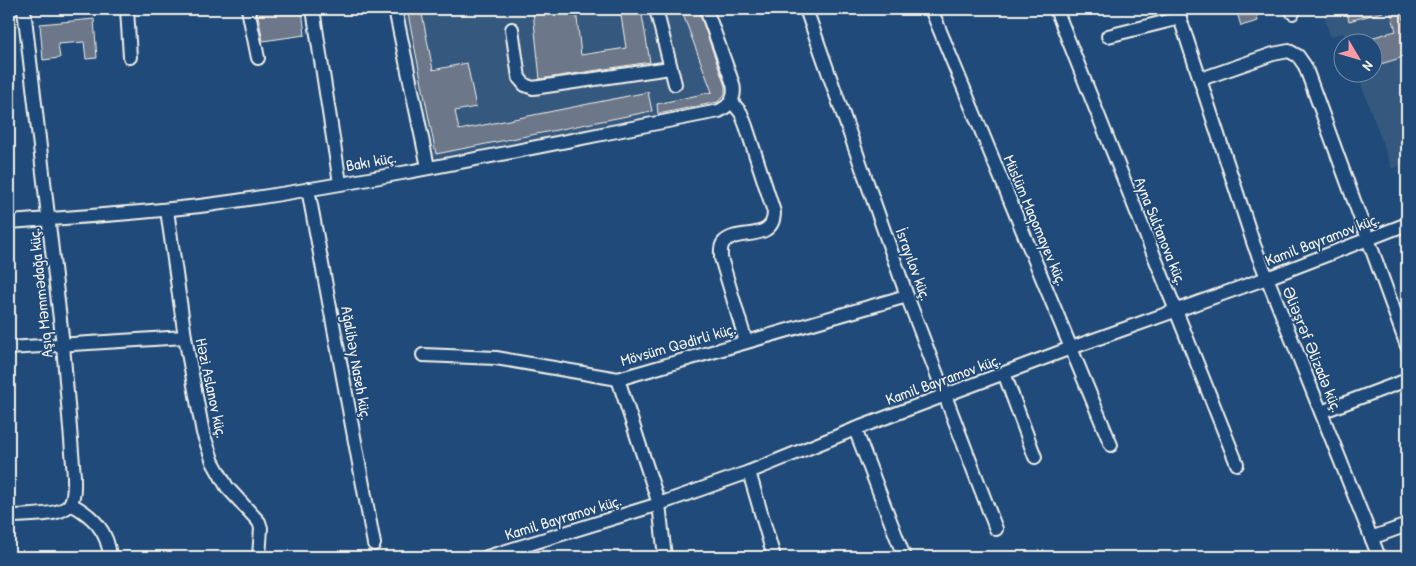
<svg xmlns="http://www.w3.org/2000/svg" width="1416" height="566" viewBox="0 0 1416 566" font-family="'Patrick Hand',sans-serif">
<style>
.built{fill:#36587f}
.building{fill:#6c778a;stroke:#f4f1e8}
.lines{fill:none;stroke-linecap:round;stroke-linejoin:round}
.minor-casing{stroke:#f4f1e8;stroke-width:16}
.minor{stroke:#1f4a7a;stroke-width:12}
.labels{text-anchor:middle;stroke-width:4;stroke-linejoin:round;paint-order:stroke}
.street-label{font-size:16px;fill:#f4f1e8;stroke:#1f4a7a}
</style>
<rect width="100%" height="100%" fill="#1f4a7a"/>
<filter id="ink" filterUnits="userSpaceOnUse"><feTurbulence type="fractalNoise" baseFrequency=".02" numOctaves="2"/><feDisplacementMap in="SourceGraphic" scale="10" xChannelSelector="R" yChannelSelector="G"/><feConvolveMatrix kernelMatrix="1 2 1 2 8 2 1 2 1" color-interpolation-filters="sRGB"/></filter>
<g filter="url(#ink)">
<g class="built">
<path d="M401,9H701L730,88L728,97L720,104L433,159Z"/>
<path d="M1322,9H1407V162L1392,169L1357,73L1374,72V42H1346L1343,33L1330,37Z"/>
</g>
<g class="building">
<path d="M275,9H302L305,35L263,41L257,11Z"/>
<path d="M407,9H421L433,70L467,63L476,107L455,111L459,130L648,92L652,111L436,154Z"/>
<path d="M560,9H576L581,55L626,48L620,9H641L650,62L540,79L533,12Z"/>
<path d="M681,9H698L725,86V94L718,102L658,114L657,104L712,92Z"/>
<path d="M1236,9H1255L1258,21L1241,26Z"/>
<path d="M1346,9H1382L1383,12L1349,21Z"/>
<path d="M1390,9H1401L1407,31V56L1374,66V37L1396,31Z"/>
<path d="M94,19L97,58L86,59L84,42L58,44L60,58L43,60L40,24Z"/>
</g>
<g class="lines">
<g class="minor-casing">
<g id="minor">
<path d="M127,9L130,57"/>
<path d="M248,9L258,58"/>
<path d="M313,9L340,183"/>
<path d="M395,9L428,167"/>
<path d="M656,9L675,84"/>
<path d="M806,9L907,296L996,529"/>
<path d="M931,9L1111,445"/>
<path d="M1056,9L1237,464"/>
<path d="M1177,9L1254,245L1379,557"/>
<path d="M1292,9L1293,13"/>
<path d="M512,29L519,78L525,85L533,88L670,68"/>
<path d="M1108,36L1180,18"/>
<path d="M1201,79L1273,54L1289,51L1298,56L1305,66L1407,346"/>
<path d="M732,102L741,113L746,126L774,212C774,243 737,228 724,242C720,246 721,253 721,258L746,342"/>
<path d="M308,189L374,544"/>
<path d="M167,210L185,337L203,433L213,462L227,487L259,522L261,528L259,557"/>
<path d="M9,222C78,217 147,213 215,204C384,180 552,143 719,111C731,105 736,97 733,84L706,9"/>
<path d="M9,348L185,337"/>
<path d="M423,355L496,358L618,379L907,296"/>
<path d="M1004,373L1035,457"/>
<path d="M618,379L659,504L665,557"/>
<path d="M1321,412L1407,380"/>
<path d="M855,429L903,554"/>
<path d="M749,472L774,557"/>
<path d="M71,504C93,516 108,531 110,557"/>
<path d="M9,516C23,515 62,517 70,504C75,496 74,485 74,476L63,345L24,9"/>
<path d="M1371,538L1407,525"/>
<path d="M487,557L659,504L749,472L855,429L1071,348L1267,278L1407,224"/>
</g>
</g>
<use href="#minor" class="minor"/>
</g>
</g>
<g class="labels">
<g class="street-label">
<text transform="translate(371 161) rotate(-10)" y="6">Bakı küç.</text>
<text transform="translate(1036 220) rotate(67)" y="6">Müslüm Maqomayev küç.</text>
<text transform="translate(1161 231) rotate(68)" y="6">Ayna Sultanova küç.</text>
<text transform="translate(1322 239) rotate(-21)" y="6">Kamil Bayramov küç.</text>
<text transform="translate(914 264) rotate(70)" y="6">İsrayılov küç.</text>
<text transform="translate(40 293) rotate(-96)" y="6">Aşıq Məmmədağa küç.</text>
<text transform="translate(678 344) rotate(-16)" y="6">Mövsüm Qədirli küç.</text>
<text transform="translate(1313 349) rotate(68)" y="6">Əliəşrəf Əlizadə küç.</text>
<text transform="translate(357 363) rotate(80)" y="6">Ağalibəy Naseh küç.</text>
<text transform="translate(943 379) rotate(-20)" y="6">Kamil Bayramov küç.</text>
<text transform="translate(212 388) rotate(78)" y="6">Həzi Aslanov küç.</text>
<text transform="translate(563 517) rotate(-17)" y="6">Kamil Bayramov küç.</text>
</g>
</g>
<rect width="1416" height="566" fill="none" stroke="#1f4a7a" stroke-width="30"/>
<rect x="15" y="15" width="1386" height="536" fill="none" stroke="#f4f1e8" stroke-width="2" filter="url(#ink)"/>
<g transform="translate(1358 58) rotate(128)"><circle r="24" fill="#1f4a7a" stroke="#748da6"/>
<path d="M0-4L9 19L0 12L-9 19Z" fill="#ff9aa2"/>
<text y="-8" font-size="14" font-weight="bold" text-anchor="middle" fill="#f4f1e8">N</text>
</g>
</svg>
